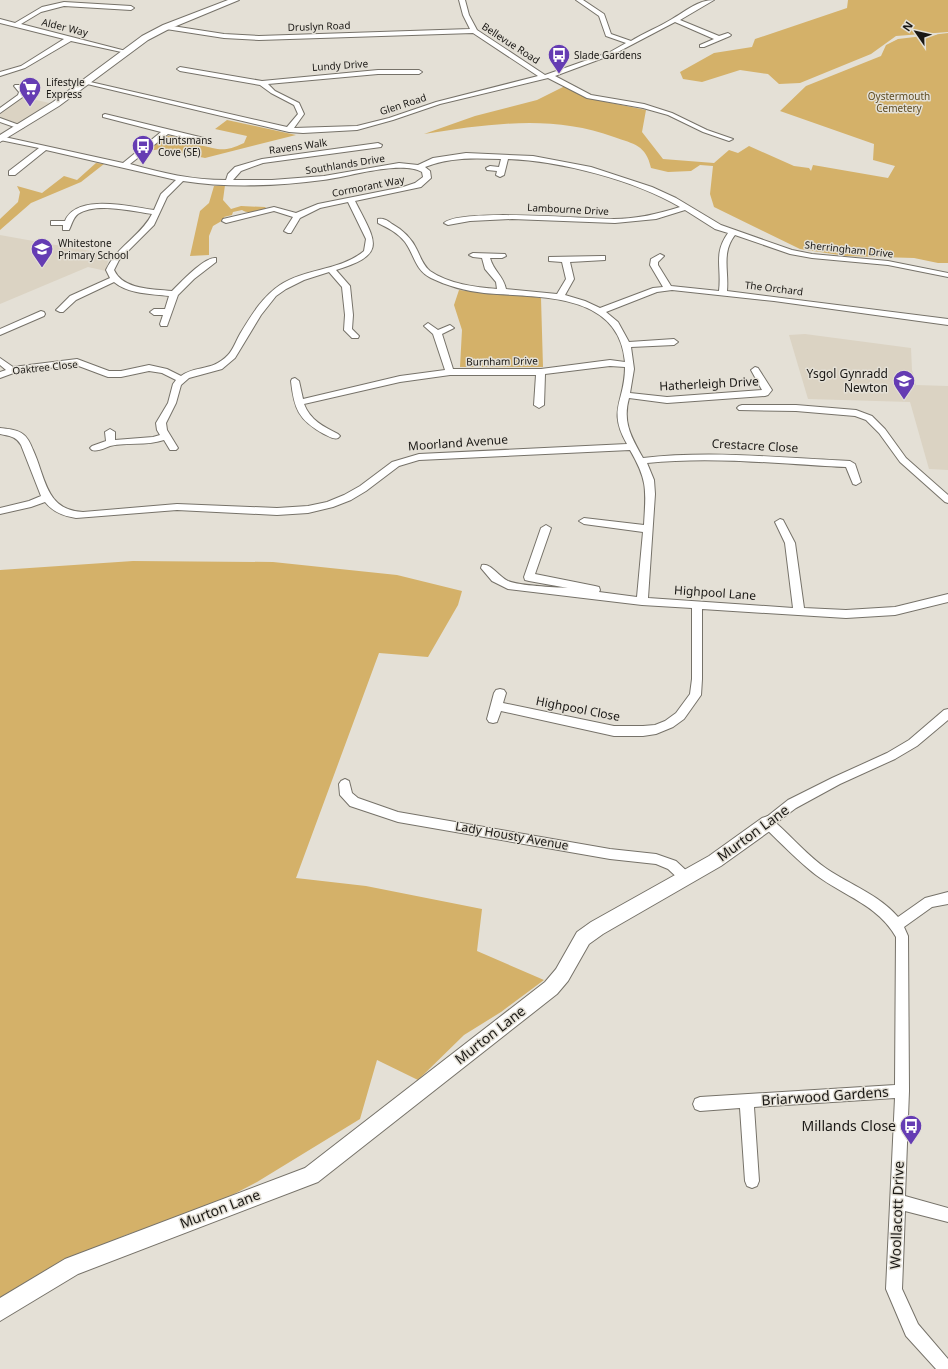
<svg xmlns="http://www.w3.org/2000/svg" width="948" height="1369" viewBox="0 0 948 1369" font-family="'Noto Sans',sans-serif">
<style>
.built{fill:#dbd3c3}
.green{fill:#d4b169}
.lines{fill:none;stroke-linecap:round;stroke-linejoin:round}
.street-casing{stroke:#767269;stroke-width:2}
.secondary-casing{stroke:#767269;stroke-width:2}
.street{fill:#fff;fill-rule:evenodd}
.secondary{fill:#fff;fill-rule:evenodd}
.labels{text-anchor:middle;stroke-width:3;stroke-linejoin:round;paint-order:stroke}
.far-street-label{font-size:10px;fill:#1a1815;stroke:#e4e0d6}
.far-poi-label{font-size:10px;fill:#1a1815;stroke:#e4e0d6;text-anchor:start}
.far-park-label{font-size:10px;fill:#5e4c24;stroke:#e4e0d6}
.poi-label{font-size:12px;fill:#1a1815;stroke:#e4e0d6;text-anchor:end}
.street-label{font-size:12px;fill:#1a1815;stroke:#e4e0d6}
.near-street-label{font-size:14px;fill:#1a1815;stroke:#e4e0d6}
.near-poi-label{font-size:14px;fill:#1a1815;stroke:#e4e0d6;text-anchor:end}
</style>
<rect width="100%" height="100%" fill="#e4e0d6"/>
<g class="built">
<path d="M23,97L54,104L20,124L0,118V113Z"/>
<path d="M0,235L50,244L115,255L108,261L106,271L88,267L0,304Z"/>
<path d="M805,334L911,348L912,370L916,385L948,386V470L929,469L910,402L808,399L789,335Z"/>
</g>
<g class="green">
<path d="M848,0H948V32L896,36L871,54L800,83L779,84L768,74L740,70L702,82L683,79L680,72L714,53L752,47L755,39L847,8Z"/>
<path d="M948,33V263H938L914,258L846,256L800,249L714,207L710,194L713,166L700,165L691,171L668,172L651,168C646,145 634,144 614,137C552,114 488,124 424,134L475,116L537,100L565,86L587,98L646,110L642,132L663,159L714,163L729,150L738,153L749,146L794,166L809,168L811,171L813,165L888,178L895,166L873,160L874,144L780,111L806,86L881,56L886,45L898,39Z"/>
<path d="M227,120L296,135L205,158L161,149L148,151C158,134 168,134 185,138L186,140L183,143C190,144 194,140 201,142L199,145C219,149 223,153 244,143L247,136L215,129Z"/>
<path d="M96,163L104,164L81,182L31,203L0,230V219L18,202L20,192L17,186L42,193L64,176L77,180Z"/>
<path d="M225,185L223,200L231,209L241,206L265,207L267,209C259,210 249,215 242,210L233,212L232,215L224,217L225,219L213,226L209,236V255L190,256L200,211L209,203L214,186Z"/>
<path d="M459,290C486,294 514,294 541,298L543,367H460L462,330L454,305Z"/>
<path d="M133,561L273,562L397,575L462,591L458,605L428,657L379,653L296,878L366,886L482,909L477,951L544,980L501,1012L464,1035L418,1080L377,1060L360,1119L257,1182L215,1204L126,1235L67,1260L0,1301V570Z"/>
</g>
<g class="lines">
<g class="street-casing">
<g id="street">
<path d="M459,0H465L469,15L477,30L545,75L610,52L626,43L606,36L599,16L576,0H583L604,14L611,34L631,41C644,33 659,27 672,19C686,11 698,0 714,0L680,20L719,36L728,33L731,35L730,36L704,47H700V45L714,39L675,22L614,54L555,76L591,95L644,104L672,113L707,130L733,139L729,141L703,132L668,115L643,108L587,98L548,78L440,104L393,120L357,130L303,133L289,132L83,83L86,81L287,127L298,114L294,105L271,93L260,85L180,71L177,69L180,67L262,81L378,70H419L422,72L419,74H378L268,84L275,91L299,103L304,114L294,128L357,126L389,118L436,102L538,76L473,33L259,40L224,38L166,29L163,27L166,25L224,34L259,36L470,29L463,15Z"/>
<path d="M64,2L131,6L134,8L131,10L64,6L41,12L21,24L126,51V53L71,41L25,68L0,76V72L21,66L64,39L0,23V19L15,23L42,7Z"/>
<path d="M15,85H19L26,92L24,96L0,113V108L18,95L19,92L14,86Z"/>
<path d="M105,114L204,138V142H201L168,134L130,164C162,173 192,180 226,180L228,174L235,167L262,159L378,143L382,145L381,147L263,163L241,171L233,180H272L324,176L399,163L418,165L433,158L466,153L533,156L591,167L652,187L676,198L721,225L792,250L812,254L888,261L948,273V277L888,265L812,258L790,254L735,235C721,253 729,271 727,291L948,319V325L774,301L672,290L657,292L606,312L618,322L629,342L674,339L678,342L674,345L631,347L634,369L630,393L667,397L762,390L751,370L755,367L758,368L772,390L768,395L765,396L667,403L629,398C622,423 632,438 643,458C712,450 781,458 850,461L855,464L861,482L856,485L853,484L846,467C780,464 713,456 647,463L654,480L655,494L648,598L793,608L785,543L775,522L780,519L783,520L795,543L804,608L846,610L895,607L948,594V602L895,615L846,618L702,609V679L701,695L684,719L673,727L656,734L643,736H614L501,711L497,722L493,723L489,722L487,719L494,693L496,690L500,689L504,690L506,693L503,703L614,726H643L655,725L665,721L676,713L690,694L692,679V608L642,605L508,589L492,581L481,568L482,565C491,563 499,577 508,581C521,586 552,587 568,588L529,581L525,580L524,577L541,528L546,525L551,528L535,574L595,586L599,587L600,590L599,592L637,597L643,532L584,524L579,521L584,518L644,525C646,490 648,481 630,450L419,460L399,466L366,491L351,500L333,507L308,513L277,515L177,510L76,518C63,516 53,512 45,502L31,507L0,514V508L29,501L41,496L21,445C16,436 9,436 0,434V428C7,429 18,429 24,435C28,438 31,445 33,450C46,478 45,510 83,512L177,504L277,508L308,506L327,502L344,495L360,486L392,462L419,454L627,444C607,409 625,402 625,367L610,366L545,374L544,405L539,408L534,405L536,375H450L400,382L304,404C310,420 324,427 338,434L340,436L338,438C333,440 329,436 324,434C298,420 294,408 291,381L292,379L295,378L299,381L303,399L400,376L445,370L433,334L424,326L428,323L438,330L450,325L454,328L442,334L453,369H541L610,360L625,362C619,290 535,298 484,293C467,291 447,286 431,278C415,270 415,256 405,242C398,233 388,228 378,223V219C384,218 388,221 392,224C403,230 412,239 417,250C421,258 423,265 430,271C449,284 475,287 497,289L496,282L485,269L482,258L473,257L469,255L473,253L505,254L506,256L502,258H490C494,272 503,275 506,289L557,294L566,279L562,262L549,261V257L602,256H605V260L570,262L574,279L565,295L585,301L600,308L653,288L663,287L650,265L651,259L660,254L664,256L658,262V265L671,286L719,291C722,267 713,254 728,233L715,229L685,210L656,219L615,223L512,219L470,221L448,225L444,223C461,208 585,219 614,219C636,219 658,214 680,207C634,180 561,161 508,159L504,175L500,177L496,175L497,171L487,170L486,168L490,166L499,167L501,159C474,158 450,157 425,167L430,171L431,178L421,187L355,201C375,241 389,254 336,270L350,286L353,315L352,329L359,336L358,338H352L344,330L345,315L342,287L329,272L304,280L286,289L276,296L261,315L235,358L222,369L189,378L181,385L176,403L166,423L167,430L178,448L176,450H170L164,440C146,446 128,442 110,446C104,448 98,452 92,450L90,448L92,446L106,441L105,432L110,429L115,432V440L153,437L160,435L157,430L156,423L168,403L173,384L176,380L162,373L149,371L121,377H108L76,365L19,371L0,378V372L6,370L0,365V358L13,367L77,359L109,371H121L149,365L167,369L181,376C195,365 212,372 228,355C233,350 236,341 240,334C251,316 262,297 280,285C306,268 340,271 364,251L366,239L348,202L320,208L300,218L291,233H288L284,231L293,217L274,211L226,223L222,221L223,219L274,207L296,213L318,204L403,187L415,183L423,177L422,172C401,160 348,177 323,180C278,186 228,188 183,181L167,197L154,225L119,260L114,270C123,290 153,289 172,291C180,283 205,256 216,258V262L194,279L178,295L167,326H161L160,324L163,315H154L150,312L154,309H165L169,296C152,294 128,294 114,282L76,300L63,312H60L56,310L70,296L110,278L106,270C117,246 141,236 152,214C131,211 96,202 78,214C73,218 72,224 69,230H63V225H51V221H65C77,193 131,207 154,210L161,194L176,180L46,150L15,175H9V171L39,148L0,140V136L123,163L161,132L103,117V115Z"/>
<path d="M0,118L22,126L24,127L20,129L0,122Z"/>
<path d="M41,311L44,312L45,314L44,316L0,335V329Z"/>
<path d="M742,405H796L856,410L872,416L885,429L906,458L948,495V503L945,502L900,462L879,433L866,420L855,416L796,411L739,410L737,408L739,406Z"/>
<path d="M948,709V720L917,746L895,759L840,784L796,808L776,823C793,838 808,856 827,869C851,885 879,895 898,917L925,898L948,892V904L932,907L904,927L908,936L909,1091L905,1196L948,1208V1222L905,1211L902,1289L918,1324L948,1359V1369H936L906,1336L886,1289L895,1098L754,1107L759,1181L757,1186L752,1188L747,1186L745,1181L740,1108L700,1111L695,1109L693,1104L695,1099L700,1097L895,1085L896,937C878,905 844,896 816,875C797,860 781,843 764,827L762,823L764,819L788,800L832,778L887,753L909,740L944,710Z"/>
<path d="M345,779L349,781L352,793L358,798L398,812L610,849L656,854L676,861L690,874L692,878L690,882L686,883L682,882L668,869L656,864L610,859L398,822L350,806L340,795L339,784L341,781Z"/>
</g>
</g>
<g class="secondary-casing">
<g id="secondary">
<path d="M228,0H239L169,29L148,40L59,106L0,142V135L53,102L142,36L163,25Z"/>
<path d="M768,816L774,818L776,823L774,828L721,866L603,934L589,944L568,981L557,994L318,1182L78,1274L0,1321V1298L65,1259L305,1168L545,982L556,969L577,932L591,922L709,856L762,818Z"/>
</g>
</g>
<use href="#street" class="street"/>
<use href="#secondary" class="secondary"/>
</g>
<defs>
<g id="bus-pin" transform="scale(1.15)"><path d="M0 17L-7.5 6A9.5 9.5 0 1 1 7.5 6Z" fill="#653cb3" stroke="#e4e0d6"/><path d="M-5-6H5V4H4V6H2V4H-2V6H-4V4H-5ZM-3.5-4V0h7V-4ZM-3.5 1.2v1.5H-2V1.2ZM2 1.2v1.5H3.5V1.2Z" fill="#fff"/></g>
<g id="supermarket-pin" transform="scale(1.15)"><path d="M0 17L-7.5 6A9.5 9.5 0 1 1 7.5 6Z" fill="#653cb3" stroke="#e4e0d6"/><path d="M-6-5.5h2.5l.6 2H6L4.5 2H-2.5L-4.4-4H-6ZM-1.5 3.2a1.3 1.3 0 1 0 .1 0ZM3 3.2a1.3 1.3 0 1 0 .1 0Z" fill="#fff"/></g>
<g id="school-pin" transform="scale(1.15)"><path d="M0 17L-7.5 6A9.5 9.5 0 1 1 7.5 6Z" fill="#653cb3" stroke="#e4e0d6"/><path d="M0-5L7-2L0 1L-7-2ZM-4 1L0 2.5L4 1V4Q0 6-4 4Z" fill="#fff"/></g>
</defs>
<g fill-rule="evenodd">
<use href="#bus-pin" x="559" y="55"/>
<use href="#supermarket-pin" x="30" y="88"/>
<use href="#bus-pin" x="143" y="146"/>
<use href="#school-pin" x="42" y="249"/>
<use href="#school-pin" x="904" y="381"/>
<use href="#bus-pin" x="911" y="1126"/>
</g>
<g class="labels">
<g class="far-street-label">
<text transform="translate(319 26) rotate(-2)" y="4">Druslyn Road</text>
<text transform="translate(65 27) rotate(14)" y="4">Alder Way</text>
<text transform="translate(511 43) rotate(33)" y="4">Bellevue Road</text>
<text transform="translate(340 65) rotate(-4)" y="4">Lundy Drive</text>
<text transform="translate(403 104) rotate(-18)" y="4">Glen Road</text>
<text transform="translate(298 146) rotate(-8)" y="4">Ravens Walk</text>
<text transform="translate(345 164) rotate(-9)" y="4">Southlands Drive</text>
<text transform="translate(368 186) rotate(-11)" y="4">Cormorant Way</text>
<text transform="translate(568 209) rotate(3)" y="4">Lambourne Drive</text>
<text transform="translate(849 249) rotate(6)" y="4">Sherringham Drive</text>
<text transform="translate(774 288) rotate(7)" y="4">The Orchard</text>
<text transform="translate(502 361) rotate(-1)" y="4">Burnham Drive</text>
<text transform="translate(45 367) rotate(-6)" y="4">Oaktree Close</text>
</g>
<g class="far-poi-label">
<text x="574" y="59">Slade Gardens</text>
<text x="46" y="86">Lifestyle<tspan x="46" dy="12">Express</tspan></text>
<text x="158" y="144">Huntsmans<tspan x="158" dy="12">Cove (SE)</tspan></text>
<text x="58" y="247">Whitestone<tspan x="58" dy="12">Primary School</tspan></text>
</g>
<g class="far-park-label">
<text x="899" y="100">Oystermouth<tspan x="899" dy="12">Cemetery</tspan></text>
</g>
<g class="poi-label">
<text x="888" y="378">Ysgol Gynradd<tspan x="888" dy="14">Newton</tspan></text>
</g>
<g class="street-label">
<text transform="translate(709 384) rotate(-3)" y="4">Hatherleigh Drive</text>
<text transform="translate(458 443) rotate(-4)" y="4">Moorland Avenue</text>
<text transform="translate(755 446) rotate(3)" y="4">Crestacre Close</text>
<text transform="translate(715 593) rotate(4)" y="4">Highpool Lane</text>
<text transform="translate(578 709) rotate(11)" y="4">Highpool Close</text>
<text transform="translate(512 836) rotate(10)" y="4">Lady Housty Avenue</text>
</g>
<g class="near-street-label">
<text transform="translate(753 833) rotate(-36)" y="5">Murton Lane</text>
<text transform="translate(490 1035) rotate(-38)" y="5">Murton Lane</text>
<text transform="translate(825 1096) rotate(-4)" y="5">Briarwood Gardens</text>
<text transform="translate(220 1209) rotate(-21)" y="5">Murton Lane</text>
<text transform="translate(897 1215) rotate(-88)" y="5">Woollacott Drive</text>
</g>
<g class="near-poi-label">
<text x="896" y="1131">Millands Close</text>
</g>
</g>
<g transform="translate(916 32) rotate(304)" stroke="#e4e0d6" stroke-width="3" paint-order="stroke">
<path d="M0-3L7 15L0 10L-7 15Z" fill="#1a1815"/>
<text y="-6" font-size="11" font-weight="bold" text-anchor="middle" fill="#1a1815">N</text>
</g>
</svg>
